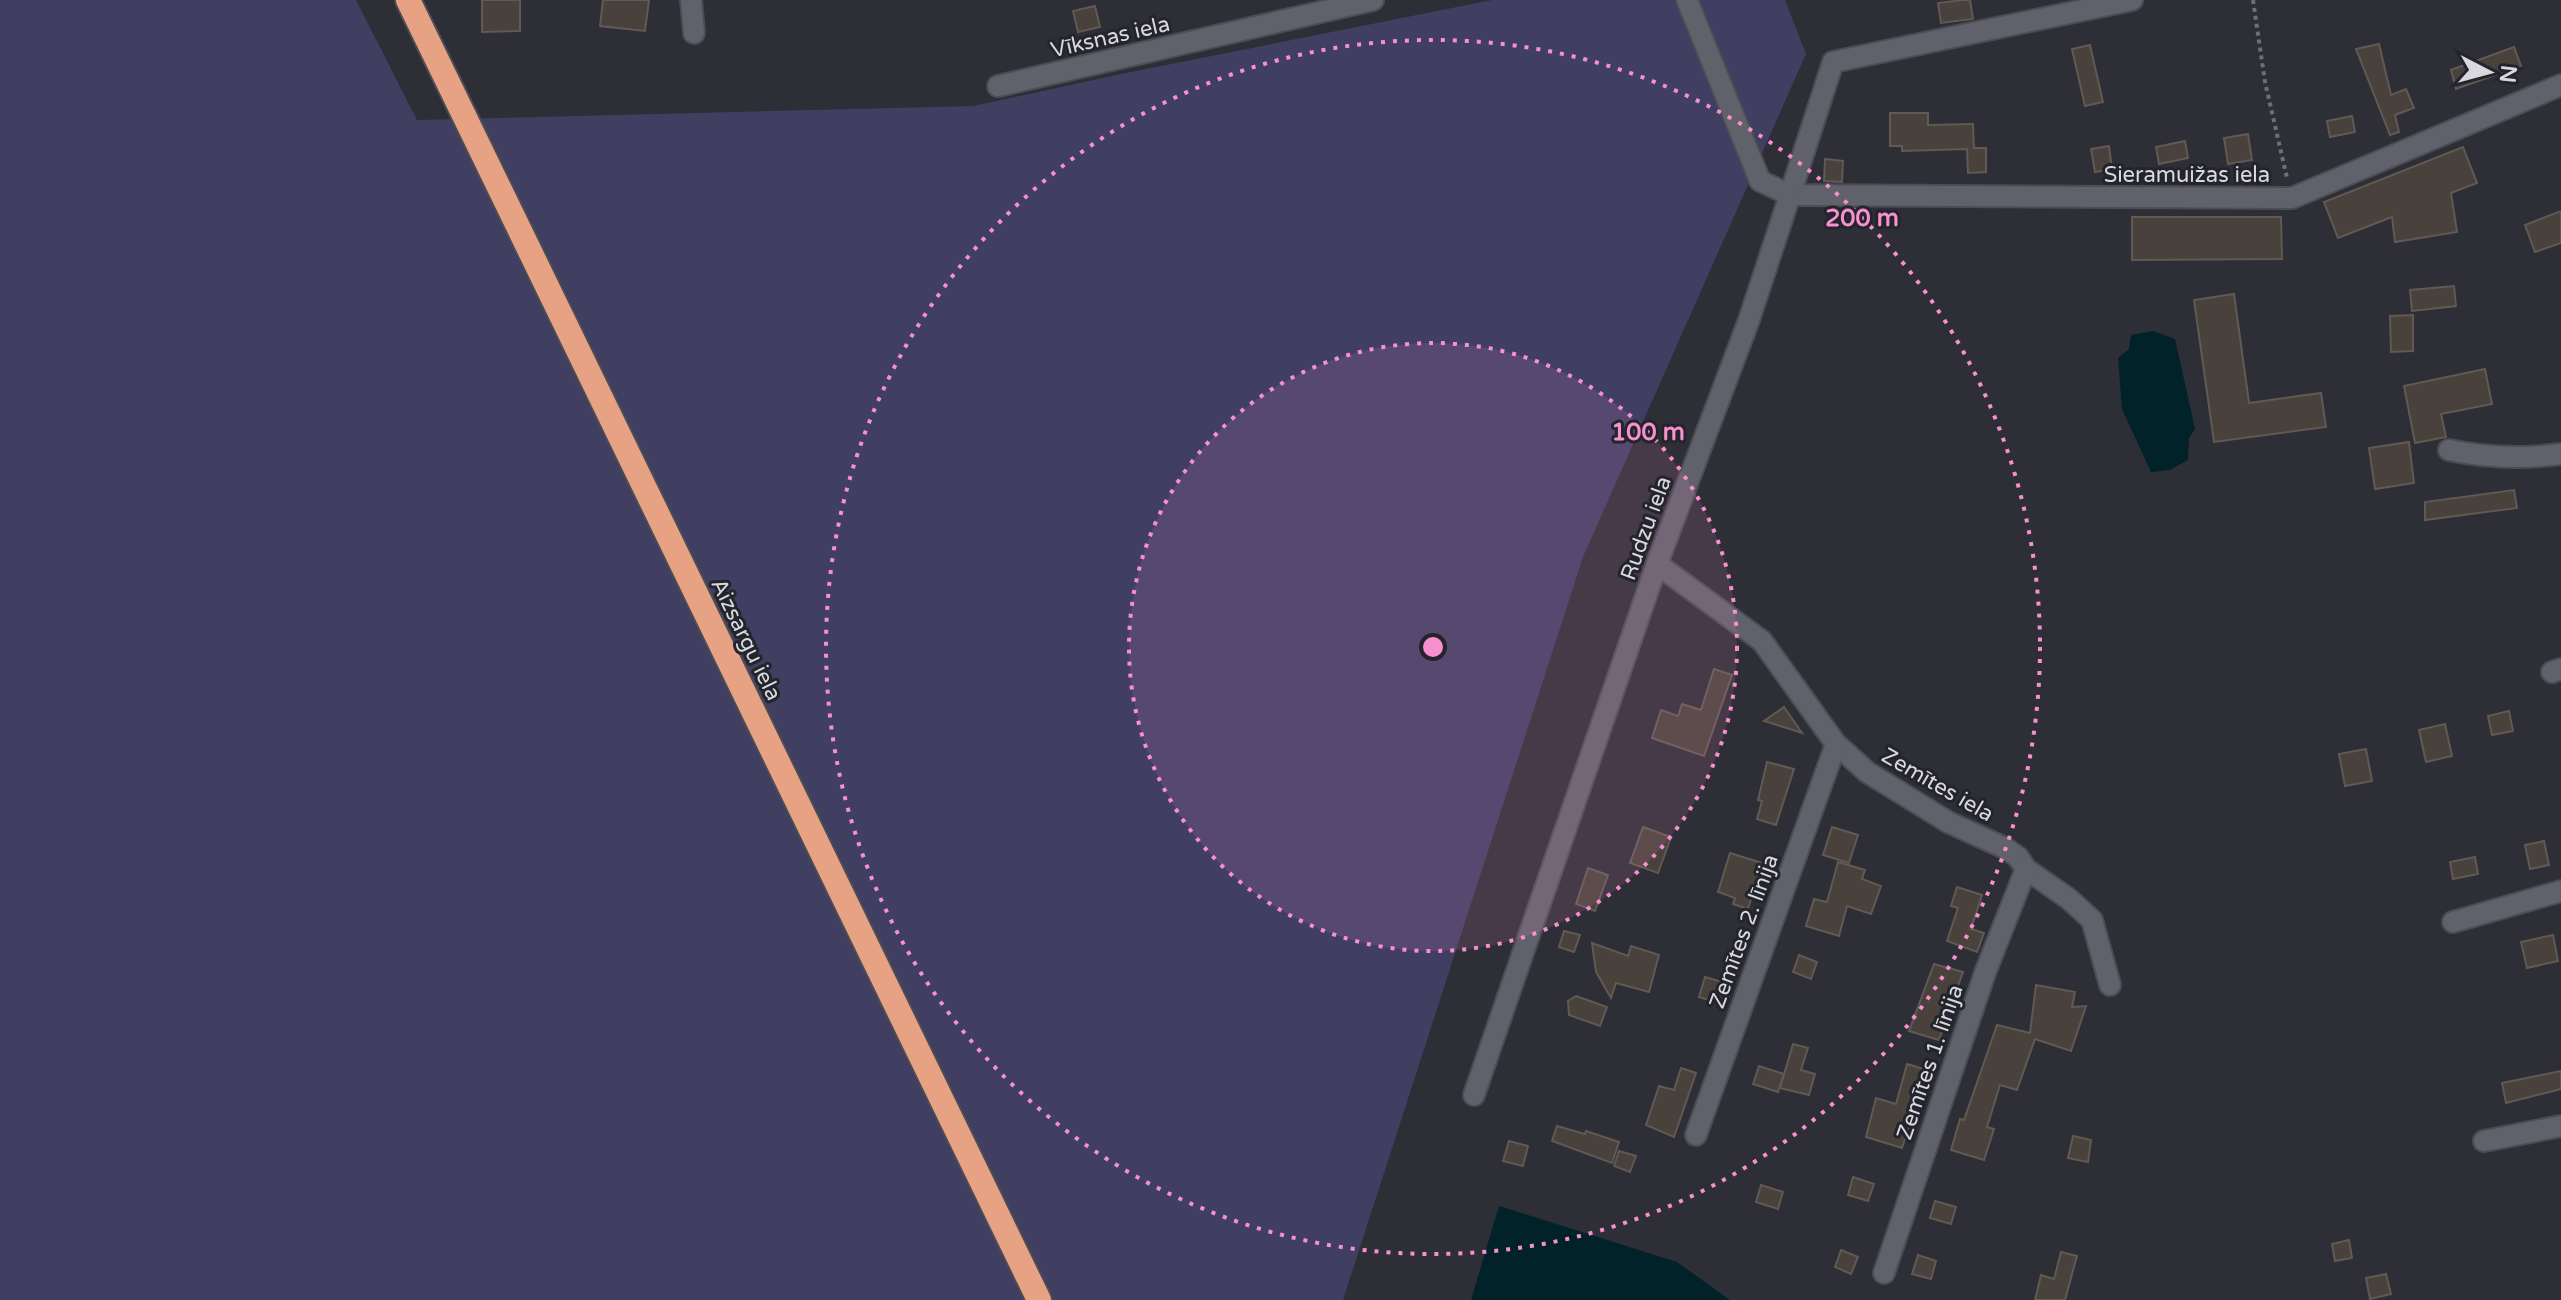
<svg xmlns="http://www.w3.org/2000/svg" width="2561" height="1300" viewBox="0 0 2561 1300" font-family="'Varela Round',sans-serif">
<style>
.green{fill:#403e61}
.water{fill:#002228}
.building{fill:#49413b;stroke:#615953;stroke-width:2}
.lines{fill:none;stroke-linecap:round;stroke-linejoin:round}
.minor-casing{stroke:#4c4c54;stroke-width:24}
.highway-casing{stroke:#4c4c54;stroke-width:28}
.path{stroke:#6f6f76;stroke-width:4;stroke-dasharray:4 4;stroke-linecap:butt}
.minor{stroke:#61616b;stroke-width:20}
.highway{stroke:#e6a283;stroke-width:24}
.ring{fill:none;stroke:#f690cf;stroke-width:4;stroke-dasharray:4 8}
.labels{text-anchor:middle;stroke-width:6;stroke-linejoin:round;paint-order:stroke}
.street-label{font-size:22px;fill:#d8d8de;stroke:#24242c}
.centre{fill:#f690cf;stroke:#24242c;stroke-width:4}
.ring-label{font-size:24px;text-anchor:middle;font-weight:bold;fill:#f690cf;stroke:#24242c;stroke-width:6;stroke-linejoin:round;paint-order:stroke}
</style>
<rect width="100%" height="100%" fill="#2e2e36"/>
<path class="green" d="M0,0H356L417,120L973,106L1126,73L1492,0H1785L1806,54L1583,557L1343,1300H0Z"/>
<g class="water">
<path d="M2153,331L2175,339L2195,429L2189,438L2188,460L2170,470L2151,472L2122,409L2118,358L2129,349L2131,335Z"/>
<path d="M1499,1206L1677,1262L1730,1300H1471Z"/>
</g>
<g class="building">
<path d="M482,0H520V31L482,32Z"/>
<path d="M603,0H649L645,31L600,26Z"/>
<path d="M1963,0H1970L1973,19L1941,23L1938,3Z"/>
<path d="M1095,6L1100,27L1078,32L1073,11Z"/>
<path d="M2379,44L2391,95L2406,89L2414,108L2395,115L2399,132L2390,135L2356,49Z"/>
<path d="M2090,45L2103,102L2085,106L2072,49Z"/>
<path d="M2514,47L2521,66L2456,89L2451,70Z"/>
<path d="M1890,113H1928V125L1973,124L1974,148H1986V172L1968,173L1967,149L1902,151V146H1890Z"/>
<path d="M2352,116L2355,132L2330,137L2327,121Z"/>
<path d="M2248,134L2252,160L2228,164L2224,138Z"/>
<path d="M2185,141L2188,158L2159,164L2156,147Z"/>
<path d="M2109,146L2112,169L2095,172L2091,149Z"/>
<path d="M2463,147L2477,183L2451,193L2457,232L2395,242L2392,217L2338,238L2324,202Z"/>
<path d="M1825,159L1843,161L1842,182L1824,181Z"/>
<path d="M2561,211V243L2535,252L2525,225Z"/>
<path d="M2132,217H2281L2282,259L2132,260Z"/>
<path d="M2454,286L2456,306L2412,311L2410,290Z"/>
<path d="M2234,294L2249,403L2321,393L2326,427L2214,442L2194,300Z"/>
<path d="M2413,315V351L2391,352L2390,316Z"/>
<path d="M2485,369L2492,404L2441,414L2446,437L2415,443L2404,386Z"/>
<path d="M2409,442L2414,483L2375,489L2369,448Z"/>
<path d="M2514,490L2517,508L2425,520V502Z"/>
<path d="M1714,669L1732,675L1704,756L1652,738L1661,710L1678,716L1682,704L1701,710Z"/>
<path d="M1784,707L1802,733L1764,721Z"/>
<path d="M2509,711L2513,731L2492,735L2488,716Z"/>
<path d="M2445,724L2452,756L2426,762L2419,730Z"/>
<path d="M2366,749L2372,781L2345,786L2339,754Z"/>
<path d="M1767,762L1794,769L1776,825L1757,819L1762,801L1758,800Z"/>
<path d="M1643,827L1671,837L1658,873L1630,863Z"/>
<path d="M1832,827L1858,835L1849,863L1823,855Z"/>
<path d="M2544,841L2549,865L2530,869L2525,845Z"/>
<path d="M1730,853L1762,863L1748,909L1733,904L1735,898L1718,892Z"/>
<path d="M2475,857L2478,874L2453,879L2450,862Z"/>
<path d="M1838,862L1865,870L1862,879L1881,886L1871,914L1847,906L1839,936L1806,926L1814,899L1827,902Z"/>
<path d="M1588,868L1608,875L1595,911L1576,904Z"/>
<path d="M1957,887L1982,895L1971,929L1984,933L1977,952L1947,941L1958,908L1951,906Z"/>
<path d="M1564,931L1580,935L1574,952L1559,947Z"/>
<path d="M2553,935L2558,961L2527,968L2521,942Z"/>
<path d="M1592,943L1628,956L1631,946L1659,955L1649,992L1616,983L1611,998L1596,972Z"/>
<path d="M1799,955L1817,962L1811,979L1793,972Z"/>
<path d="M1934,964L1963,972L1939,1040L1909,1031Z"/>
<path d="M1705,977L1732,985L1726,1005L1699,997Z"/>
<path d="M2036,985L2075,992L2072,1007L2086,1006L2071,1051L2035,1039L2017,1090L2000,1085L1987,1127L1994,1129L1984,1160L1951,1150L1960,1119L1964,1120L1997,1025L2030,1033Z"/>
<path d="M1576,996L1607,1007L1600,1026L1569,1015L1568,1001Z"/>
<path d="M1793,1044L1808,1048L1801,1070L1815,1074L1809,1095L1780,1088Z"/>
<path d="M1907,1064L1927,1070L1902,1148L1866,1137L1876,1098L1896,1104Z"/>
<path d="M1759,1066L1784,1074L1778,1092L1753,1084Z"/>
<path d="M1681,1068L1696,1073L1674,1137L1646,1125L1659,1086L1674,1090Z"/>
<path d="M2561,1071V1089L2506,1103L2502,1083Z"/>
<path d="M1557,1126L1585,1134L1586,1131L1619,1142L1612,1163L1552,1141Z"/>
<path d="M2073,1136L2091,1140L2088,1162L2068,1158Z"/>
<path d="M1509,1141L1528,1146L1523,1166L1503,1161Z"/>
<path d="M1619,1151L1636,1156L1630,1172L1614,1166Z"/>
<path d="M1853,1177L1874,1184L1868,1201L1848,1195Z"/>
<path d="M1761,1185L1783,1192L1778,1209L1756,1202Z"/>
<path d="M1935,1201L1956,1207L1951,1224L1930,1218Z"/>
<path d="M2349,1240L2352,1258L2335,1261L2332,1244Z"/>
<path d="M1841,1250L1858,1257L1851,1274L1835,1267Z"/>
<path d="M2061,1252L2077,1256L2065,1300H2035L2041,1275L2054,1279Z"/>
<path d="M1918,1255L1936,1261L1931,1279L1912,1274Z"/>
<path d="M2386,1274L2391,1294L2370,1299L2366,1278Z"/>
</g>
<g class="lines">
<g class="minor-casing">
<g id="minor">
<path d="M691,0L694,33"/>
<path d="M2132,0L1833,62L1790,195L2292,198L2561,85"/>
<path d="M998,86L1373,0"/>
<path d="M2449,450C2487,458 2522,459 2561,454"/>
<path d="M1657,564L1762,641L1836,744L1867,772L1948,822L2005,848L2018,857L2026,869L2069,899L2092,920L2110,985"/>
<path d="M2552,672L2561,669"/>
<path d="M2453,922L2561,891"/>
<path d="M1474,1095L1657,564L1749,320L1790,195L1760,181L1687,0"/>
<path d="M1696,1135L1836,744"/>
<path d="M2484,1141L2561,1126"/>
<path d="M1884,1273L1985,973L2026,869"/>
</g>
</g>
<g class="highway-casing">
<path id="highway" d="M408,0L1039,1300"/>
</g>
<path class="path" d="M2253,0L2265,82L2287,178"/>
<use href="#minor" class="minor"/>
<use href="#highway" class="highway"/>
</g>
<circle cx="1433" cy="647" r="304" fill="#f690cf" fill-opacity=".12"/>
<g class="ring">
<circle cx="1433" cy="647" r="304"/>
<circle cx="1433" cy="647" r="607"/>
</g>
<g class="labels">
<g class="street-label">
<text transform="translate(1110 36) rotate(-13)" y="8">Vīksnas iela</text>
<text x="2187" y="182">Sieramuižas iela</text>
<text transform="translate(1645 528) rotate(-70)" y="8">Rudzu iela</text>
<text transform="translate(747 639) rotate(64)" y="8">Aizsargu iela</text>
<text transform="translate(1938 784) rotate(30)" y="8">Zemītes iela</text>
<text transform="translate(1743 931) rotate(-70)" y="8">Zemītes 2. līnija</text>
<text transform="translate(1929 1062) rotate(-71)" y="8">Zemītes 1. līnija</text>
</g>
</g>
<circle cx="1433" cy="647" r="12" class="centre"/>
<g class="ring-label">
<text x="1862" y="226">200 m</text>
<text x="1648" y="440">100 m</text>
</g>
<g transform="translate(2489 72) rotate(96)" stroke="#24242c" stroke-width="6" paint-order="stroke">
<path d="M0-6L14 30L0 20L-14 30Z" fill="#d8d8de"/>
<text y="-12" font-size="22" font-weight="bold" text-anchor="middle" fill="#d8d8de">N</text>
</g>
</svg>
